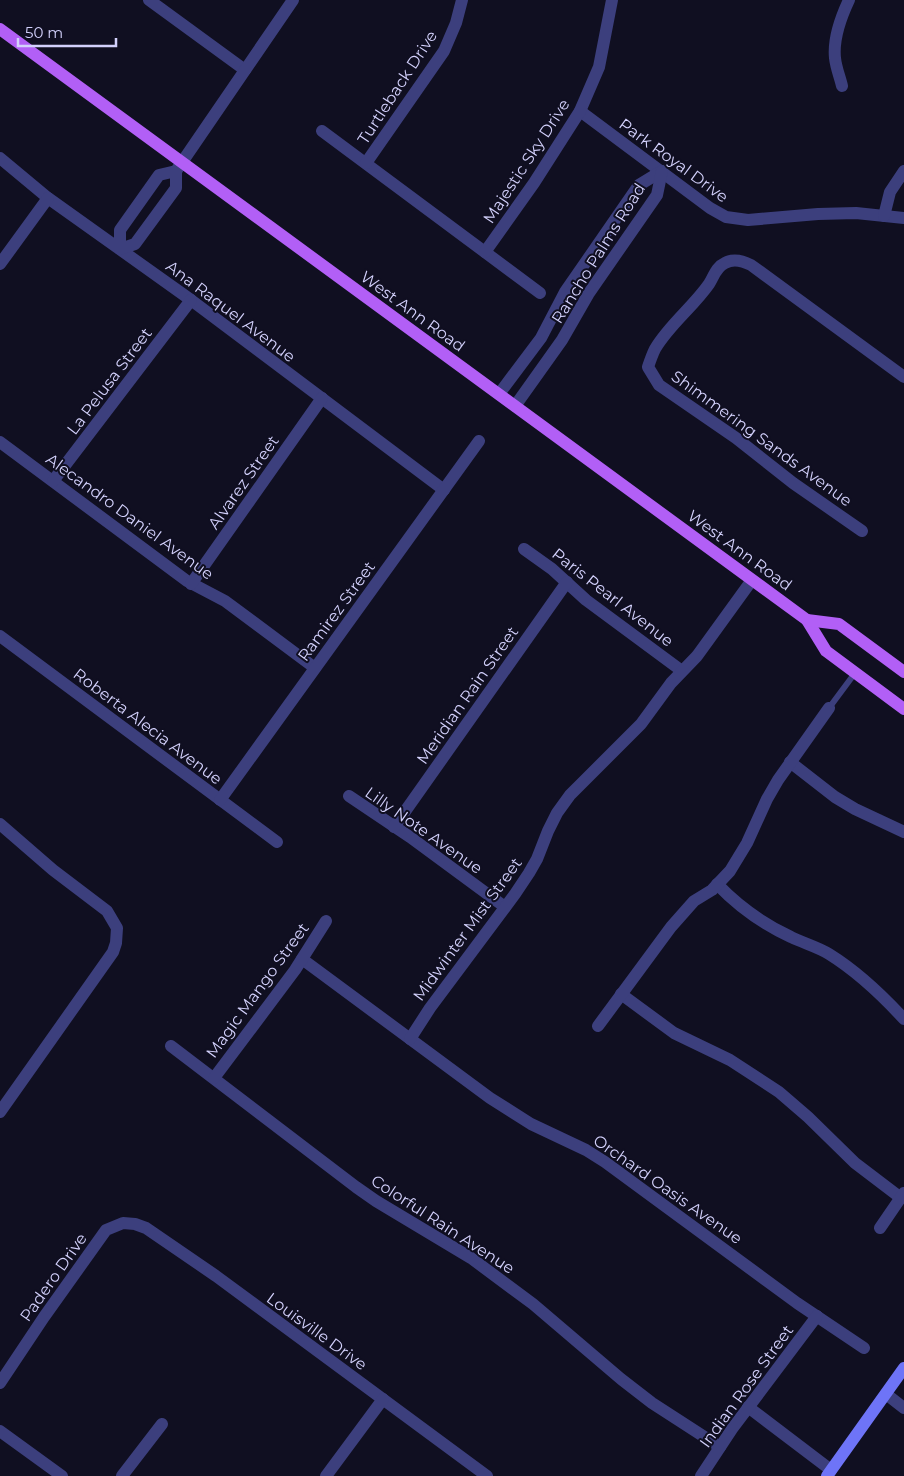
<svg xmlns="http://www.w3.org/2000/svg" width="904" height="1476" viewBox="0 0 904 1476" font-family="Montserrat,sans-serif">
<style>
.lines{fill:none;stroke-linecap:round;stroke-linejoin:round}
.lane{stroke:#3c3f7d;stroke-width:6}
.street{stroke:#3c3f7d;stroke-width:12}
.secondary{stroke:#6e74f7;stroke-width:12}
.primary{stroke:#b25ff6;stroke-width:12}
.labels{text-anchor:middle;stroke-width:4;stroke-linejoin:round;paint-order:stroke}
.street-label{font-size:16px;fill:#d3d1fc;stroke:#100f21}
</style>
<rect width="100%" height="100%" fill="#100f21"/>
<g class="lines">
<path class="lane" d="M829,708L855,673"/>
<g class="street">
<path d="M149,0L245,70"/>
<path d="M842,86C840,77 836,68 835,58C833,39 841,17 849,0"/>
<path d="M580,111L710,208L726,217L748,220L818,214L856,213L904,218"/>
<path d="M322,131L540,293"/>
<path d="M0,158L48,198L191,300L444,490"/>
<path d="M366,163L444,51L456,23L462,0"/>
<path d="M176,171V188L135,244L120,249V230L159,175L176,171L293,0"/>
<path d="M884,216L890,192L904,171"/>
<path d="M485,252L534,183L580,111L599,67L612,0"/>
<path d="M0,264L48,198"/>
<path d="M499,394L541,338L565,292L639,185L662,171"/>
<path d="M515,406L562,340L589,293L657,195L662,171"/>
<path d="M0,442L187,581L225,601L315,668"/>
<path d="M53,481L191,300"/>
<path d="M862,531L793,483L736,438L659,385L648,367C650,361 652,355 655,349C669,325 693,307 709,284C714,276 716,267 725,263C734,258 743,261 751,265L904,377"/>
<path d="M524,549L552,569L586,600L682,671"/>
<path d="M191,584L322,398"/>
<path d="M0,636L277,842"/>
<path d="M790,762L835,797L855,809L904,832"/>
<path d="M349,796L410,837L505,907"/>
<path d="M220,800L479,441"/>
<path d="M0,824L53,870L107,911L117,928L116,943L113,952L0,1112"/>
<path d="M394,827L567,582"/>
<path d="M717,884C739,907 763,924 791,937C803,943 818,947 829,954C858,972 881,994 904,1019"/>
<path d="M302,959L490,1098L531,1124L586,1150L605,1162L797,1303L864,1348"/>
<path d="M621,994L674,1033L730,1060L779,1092L808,1117L855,1163L901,1198"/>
<path d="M598,1026L671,927L694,901L712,890L730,871L747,843L767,799L778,780L829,708"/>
<path d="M410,1039L430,1008L515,894L529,873L537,859L548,831L557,813L570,795L641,724L671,683L697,656L752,580"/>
<path d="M171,1046L356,1187L376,1201L471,1258L533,1304L621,1379L652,1403L720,1447"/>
<path d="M214,1078L295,970L326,921"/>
<path d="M880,1228L904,1193"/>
<path d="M0,1383L44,1317L106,1230L123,1223L135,1224L146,1228L216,1276L487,1476"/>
<path d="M886,1394L904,1408"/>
<path d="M748,1407L831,1470"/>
<path d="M0,1431L62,1476"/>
<path d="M122,1476L162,1424"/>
<path d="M326,1476L383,1399"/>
<path d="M701,1476L732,1429L817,1316"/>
</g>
<path class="secondary" d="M827,1476L904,1368"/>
<g class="primary">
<path d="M0,29L807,620L826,651L904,709"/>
<path d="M807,620L839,624L904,672"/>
</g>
</g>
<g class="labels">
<g class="street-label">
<text transform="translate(397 87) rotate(-57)" y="6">Turtleback Drive</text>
<text transform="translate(674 160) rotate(36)" y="6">Park Royal Drive</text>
<text transform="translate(526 161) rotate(-57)" y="6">Majestic Sky Drive</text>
<text transform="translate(598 253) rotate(-58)" y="6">Rancho Palms Road</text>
<text transform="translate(231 311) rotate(37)" y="6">Ana Raquel Avenue</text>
<text transform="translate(413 311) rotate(36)" y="6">West Ann Road</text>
<text transform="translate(109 381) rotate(-53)" y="6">La Pelusa Street</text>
<text transform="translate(762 438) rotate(36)" y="6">Shimmering Sands Avenue</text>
<text transform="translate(243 482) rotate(-55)" y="6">Alvarez Street</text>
<text transform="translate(130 516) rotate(36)" y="6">Alecandro Daniel Avenue</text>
<text transform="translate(740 550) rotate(36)" y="6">West Ann Road</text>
<text transform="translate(613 597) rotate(38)" y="6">Paris Pearl Avenue</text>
<text transform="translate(336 611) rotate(-54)" y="6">Ramirez Street</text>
<text transform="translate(467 695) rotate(-55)" y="6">Meridian Rain Street</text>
<text transform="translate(148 726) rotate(37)" y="6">Roberta Alecia Avenue</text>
<text transform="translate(424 830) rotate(35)" y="6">Lilly Note Avenue</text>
<text transform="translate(467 929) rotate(-54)" y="6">Midwinter Mist Street</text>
<text transform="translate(257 990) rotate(-54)" y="6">Magic Mango Street</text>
<text transform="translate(668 1189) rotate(35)" y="6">Orchard Oasis Avenue</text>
<text transform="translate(443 1224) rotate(33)" y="6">Colorful Rain Avenue</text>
<text transform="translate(53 1277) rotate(-55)" y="6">Padero Drive</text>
<text transform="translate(317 1331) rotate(36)" y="6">Louisville Drive</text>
<text transform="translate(746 1386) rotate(-54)" y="6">Indian Rose Street</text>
</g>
</g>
<path d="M18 38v8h98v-8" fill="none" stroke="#d3d1fc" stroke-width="2.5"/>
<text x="25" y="38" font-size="15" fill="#d3d1fc" stroke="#100f21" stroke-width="4" paint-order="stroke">50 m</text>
</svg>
